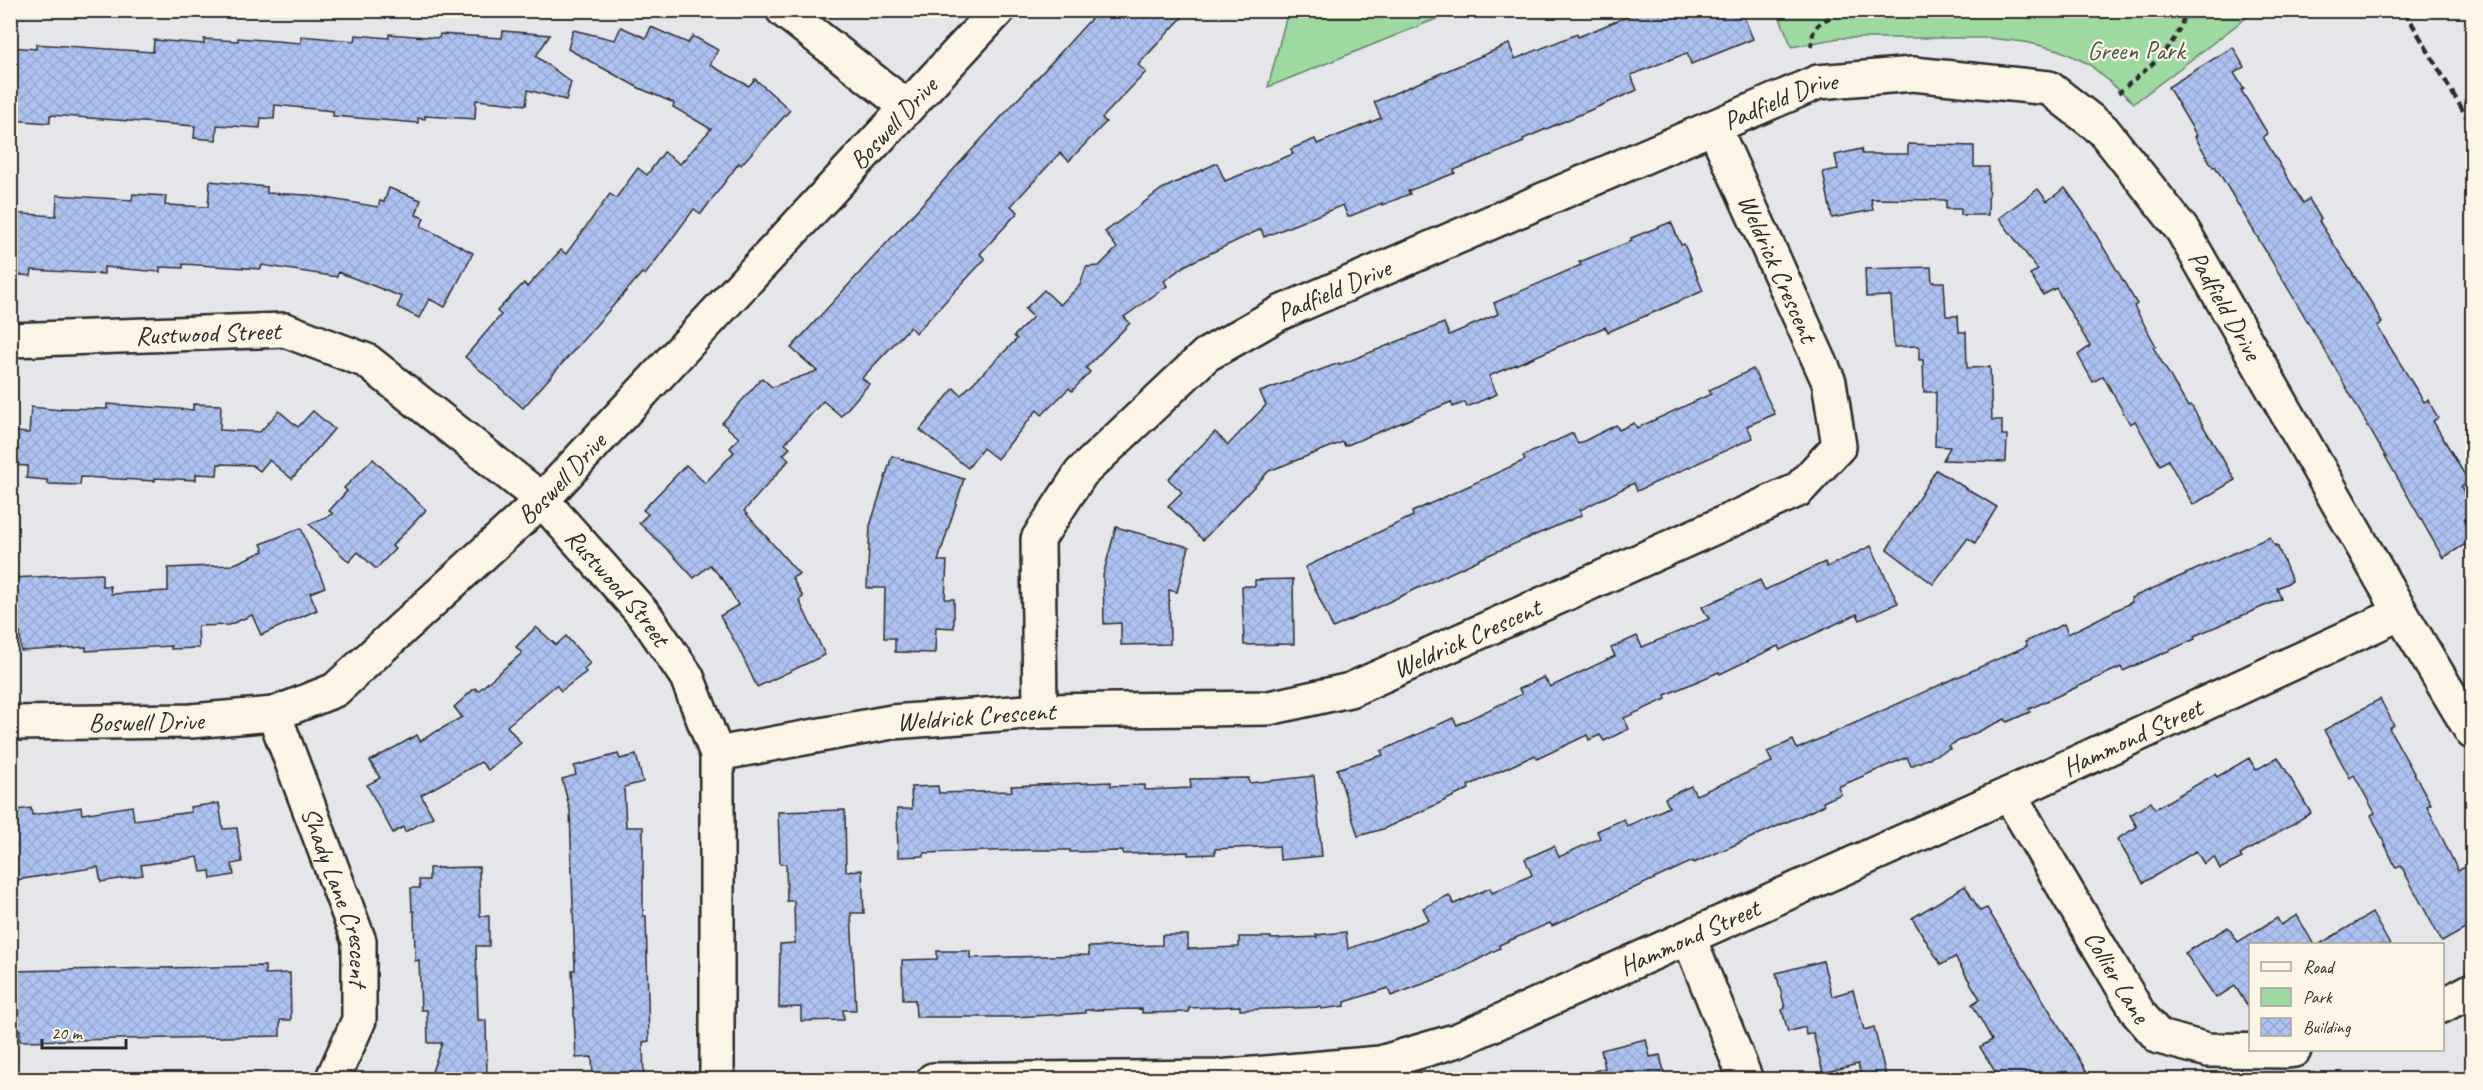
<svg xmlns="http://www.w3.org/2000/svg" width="2483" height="1090" viewBox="0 0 2483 1090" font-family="Caveat,sans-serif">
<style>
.green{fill:#9dd9a0;stroke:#648266;stroke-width:1.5}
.building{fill:url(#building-cross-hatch);stroke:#2b2b2b;stroke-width:1.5}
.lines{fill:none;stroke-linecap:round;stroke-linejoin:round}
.minor-casing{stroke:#2b2b2b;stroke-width:38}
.path{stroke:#2b2b2b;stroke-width:4;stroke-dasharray:6 4.5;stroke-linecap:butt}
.minor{stroke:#fcf5e5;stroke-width:33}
.rail{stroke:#2b2b2b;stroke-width:4.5;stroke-dasharray:9 4.5;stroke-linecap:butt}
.labels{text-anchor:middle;stroke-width:4.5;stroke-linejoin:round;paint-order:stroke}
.park-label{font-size:26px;fill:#485648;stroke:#fcf5e5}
.street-label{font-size:26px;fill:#2b2b2b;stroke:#fcf5e5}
</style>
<defs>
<pattern id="building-cross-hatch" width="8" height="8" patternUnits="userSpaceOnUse" patternTransform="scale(1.5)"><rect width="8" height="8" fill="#adc2f1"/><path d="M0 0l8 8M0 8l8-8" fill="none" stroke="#95a7cf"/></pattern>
</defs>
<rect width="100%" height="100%" fill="#e4e6e9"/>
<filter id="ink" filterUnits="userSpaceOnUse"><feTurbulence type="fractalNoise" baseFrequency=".0167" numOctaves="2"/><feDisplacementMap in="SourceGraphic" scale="12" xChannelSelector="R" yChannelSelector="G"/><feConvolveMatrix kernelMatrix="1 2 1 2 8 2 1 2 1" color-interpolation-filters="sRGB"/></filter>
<g filter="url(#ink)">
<g class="green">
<path d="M1288,11V10L1456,11L1268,87Z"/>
<path d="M1777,11H2255L2134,103L2089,64L2059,50L2025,42L1989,38H1839L1792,47Z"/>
</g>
<g class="building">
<path d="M1099,10H1189L1138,65L1146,72L1102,118L1106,122L1069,161L1060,153L1011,206L1018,212L980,254L985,259L916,333L910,327L862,378L869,384L841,416L823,401L785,444L790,448L783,455L789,460L744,511L799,574L792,578L803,597L799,600L825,655L757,687L739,649L720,616L738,605L725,582L710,565L694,578L671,553L639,523L648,514L643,510L686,465L705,483L734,452L730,448L739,438L722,423L762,378L772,387L817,371L791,348Z"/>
<path d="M1643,10H1741L1753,39L1691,64L1687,53L1631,75L1637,90L1523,139L1524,142L1454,170L1455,173L1408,191L1410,194L1382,205V203L1348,217L1343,205L1264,237L1261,229L1186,265L1164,281L1167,286L1124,317L1130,323L1086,368L1090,372L1072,391L1069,388L1042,415L1037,410L997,459L983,448L968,468L920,430L954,388L961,395L1017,339L1014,336L1033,317L1025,309L1044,290L1060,305L1080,285L1086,267L1099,266L1117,248L1105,232L1162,189L1217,163L1225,181L1293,154L1291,149L1315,139L1317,144L1381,118L1374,102L1509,44L1515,59L1577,34L1578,37Z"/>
<path d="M621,27L646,38L651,27L688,43L693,36L718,50L710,65L749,86L755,79L790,110L741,165L739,163L701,214L694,209L645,275L642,273L523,408L465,357L501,315L497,311L524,283L527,287L561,250L566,254L610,194L616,198L638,168L647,175L664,152L680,164L711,129L673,107L674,103L639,88L568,49L573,30L615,40Z"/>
<path d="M503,31L550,35L536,56L571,82L566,100L528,90L526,105L476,100L475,119L425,116V119L418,118V123L333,116V111L275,105L274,119L261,118L260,128L217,125L216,140L194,138L195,126L50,115V123L10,120V47L36,49V44L153,52L154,40L204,44V39L238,41V38L301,43V36L355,41L356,35L389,38V34L439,38L440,34L502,38Z"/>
<path d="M2233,47L2244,67L2234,73L2244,89L2241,90L2268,134L2263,137L2303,203L2309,199L2321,219L2319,221L2372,304L2382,323L2377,326L2424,402L2428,400L2438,418L2433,421L2469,482L2461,487L2472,505V540L2443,558L2330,359L2215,166L2213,167L2195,137L2197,136L2168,87Z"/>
<path d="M1908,144L1974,146V167H1989L1988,215H1961V209H1946V200L1871,199L1873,210L1832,218L1823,172L1838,169L1835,155L1861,149L1862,154H1908Z"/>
<path d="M210,181L267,187V193L308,195L378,207L380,201L384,202L389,188L421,200L416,215L424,218L421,226L473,253L445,307L429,299L419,318L397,307L402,297L338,272L337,277L262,265L261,269L183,264V268L160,267V272L104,267V274L32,270L31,276L10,274V213L56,216L57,195L132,200L133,194L166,196L165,205L208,207Z"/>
<path d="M2065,188L2083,213L2137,304L2134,306L2156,346L2153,347L2188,407L2191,405L2235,480L2193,505L2168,460L2160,465L2135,421L2130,424L2103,376L2093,382L2078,355L2090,346L2056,288L2043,295L2030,274L2038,270L1999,218L2038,189L2047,201Z"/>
<path d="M1671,222L1681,245L1684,244L1703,291L1608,332L1605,327L1489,376L1497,394L1467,407L1465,402L1453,407L1451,402L1345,446L1343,442L1269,471L1203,540L1168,506L1182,492L1168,479L1215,432L1228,445L1266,405L1260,392L1339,363V365L1444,323L1449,335L1498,314L1494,303L1581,265L1579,262L1632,241L1631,238Z"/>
<path d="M1931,267L1932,282H1944L1946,316H1958L1959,332H1966L1967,368L1990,367L1992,420H2002V435H2007L2006,462L1943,460L1950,447L1935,446L1936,392H1924L1923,360H1919V346L1894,347L1891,296L1866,297L1865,269Z"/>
<path d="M1753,369L1775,414L1747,426L1753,438L1637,491L1634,483L1580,510L1582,515L1491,554L1333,628L1305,567L1413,516L1412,512L1525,460L1523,456L1573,433L1578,444L1616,425L1619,430L1634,423L1637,428L1711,394L1709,390Z"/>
<path d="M107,404L193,410V404L221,405L220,430L260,432L279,411L298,427L313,411L334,429L292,479L269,460L260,471L252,465L218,464L217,475L196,474V480L155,478V481L81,477L80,485L47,484V480L26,478L28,466L12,465L15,432L29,433L31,407L61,410V408L107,409Z"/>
<path d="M892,456L964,479L938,561H947L945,599H954V628L936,627L935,653L895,652V638H884L885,588H867L870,526Z"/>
<path d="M373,459L426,510L392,546L395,549L376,569L358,552L349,562L309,524L333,514L329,511L347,491L344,488Z"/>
<path d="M1936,470L1997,507L1975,543L1968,538L1933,584L1887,549Z"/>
<path d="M1116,527L1189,547L1177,592L1169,590L1170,644L1121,645V623L1104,624L1103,575Z"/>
<path d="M301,528L325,587L310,593L317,610L261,635L252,615L229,625L198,626L199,648L171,649V646L86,651V647L21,651L20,633H10V578L102,574V586H110L111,594L168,591V568L232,565L264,551L261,544Z"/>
<path d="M2270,537L2275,546L2277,545L2292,581L2277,588L2281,599L2194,636L2195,639L2123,671L2121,667L2029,709L2030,712L2007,722L2005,719L1948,746L1950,749L1911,766L1907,757L1838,787L1841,794L1823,802L1824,805L1807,813L1694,863L1693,861L1552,926L1550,923L1499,945L1500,948L1455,972L1391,996L1388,988L1345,1002V1006L1321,1009V1007L1240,1010V1006L1189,1008V1012L1142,1013V1009L1085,1010V1013L1014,1017H916L915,1000H903L902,960L937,959V951H970V958L1089,955L1088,947L1162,945V935H1188V949L1239,947V937H1271V939L1317,937L1316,935L1346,932L1348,949L1429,920L1423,908L1449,895L1454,904L1490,888L1492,893L1532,875L1525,859L1554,846L1559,857L1600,838L1597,831L1624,819L1627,826L1669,807L1665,798L1691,786L1696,795L1772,762L1767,752L1793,740L1797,749L2027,646L2025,642L2064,624L2068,634L2132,602L2131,598Z"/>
<path d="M1871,546L1898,603L1860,620L1857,614L1780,650L1778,646L1720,674L1719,672L1665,695L1666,699L1624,718L1629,729L1604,741L1600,735L1589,740L1587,735L1537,759L1535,755L1468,786L1469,789L1427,809L1383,829L1358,836L1337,769L1383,755L1381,751L1453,718L1457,725L1522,694L1519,689L1544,677L1550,687L1615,656L1611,648L1637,636L1642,647L1709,619L1702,607L1760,580L1765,590L1825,562L1827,567Z"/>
<path d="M1293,579L1294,644L1244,645L1242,586H1255V580Z"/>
<path d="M536,627L556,645L566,636L590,663L584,669L586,672L561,691L556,685L507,726L521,743L488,770L481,762L421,795L433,817L405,832L403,827L393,833L367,785L380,778L370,761L417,735L420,741L462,717L454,707L475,688L478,691L522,653L516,647Z"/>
<path d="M2380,699L2394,725L2389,728L2431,804L2427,806L2458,871L2472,863V925L2442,942L2401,866L2396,868L2371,815L2375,813L2354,775L2350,778L2324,730Z"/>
<path d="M618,754L620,759L636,755L643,782L624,787L626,827H643V916H646L649,1041L643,1042L644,1080H593L592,1057L576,1058L572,970H575L570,810L562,779L576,775L574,766Z"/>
<path d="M2278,757L2311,813L2240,855L2242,858L2220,869L2214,857L2204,864L2196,851L2143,883L2117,839L2137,827L2130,815L2151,802L2155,809L2215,774L2217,777L2249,758L2256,770Z"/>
<path d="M1314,776L1322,856L1280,860L1279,846L1215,849V854L1188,855V852L1123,854V851L1070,852V850H1026L924,853V856L898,857L897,809H912L911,787L938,786L939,793L1012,791L1011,786L1111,782V786L1145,785V790L1191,788L1190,779L1249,778V783Z"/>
<path d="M219,803L223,829L237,828L242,862L232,864L234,875L211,879L210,871L201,872L198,857L141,865L143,875L101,882L98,867L10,881V811L31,808L32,815L81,807L82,814L132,806L134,820L191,812L190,807Z"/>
<path d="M845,810L846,871L862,870L864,913H851L856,1010H843L844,1020L801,1021V1007L779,1008L780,944L795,943L794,901H787L786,864H780L778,812Z"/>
<path d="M479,867L480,916H489V946H476L478,1020H486L487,1080H429L442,1043H428L427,1010H421L419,960L415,961L414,911H412L411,888H420L419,880H429V868Z"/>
<path d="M1965,886L1980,911L1987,908L2092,1080H2000L1980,1047L1992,1040L1972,1004L1980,999L1955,957L1941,965L1912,918Z"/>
<path d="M2372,913L2390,945H2318Z"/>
<path d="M2297,915L2314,945H2250V1010L2235,986L2216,998L2185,953L2228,927L2238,942L2277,918L2281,925Z"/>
<path d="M1823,961L1832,996L1853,990L1864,1030L1874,1027L1887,1080H1862L1858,1064L1823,1073L1813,1033L1806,1035L1805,1027L1788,1032L1782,1010L1785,1008L1776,973Z"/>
<path d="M265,966V974L290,973L291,1020H280V1036L20,1041V1030L10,1031V971Z"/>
<path d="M1646,1039L1650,1057L1660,1055L1666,1080H1595L1594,1071L1605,1068L1601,1050Z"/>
</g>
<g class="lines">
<g class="minor-casing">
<g id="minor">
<path d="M783,10L907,107"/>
<path id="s1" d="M10,340L285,330L367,361L542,500L647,618L687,677L717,754V1080"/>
<path id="s2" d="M1040,711L1038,539L1081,473L1206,355L1280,313L1818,82L1913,74L2049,88L2103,130L2183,231L2401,613L2472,732"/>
<path id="s3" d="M274,714L359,941V1020L332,1080"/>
<path id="s4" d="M10,723L191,721L274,714L335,690L542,500L998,10"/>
<path id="s5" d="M717,754L892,722L1040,711L1269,708L1350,690L1798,490L1839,446L1829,382L1714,127"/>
<path id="s6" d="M2009,794L2139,1014L2159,1037L2208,1050L2285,1051L2294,1050"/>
<path d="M1689,938L1746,1080"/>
<path d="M2442,1006L2472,990"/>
<path id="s7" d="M933,1080L1218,1077L1380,1063L1458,1040L2009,794L2401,613"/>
</g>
</g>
<g class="path">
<path d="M1811,47C1812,42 1812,34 1815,29C1824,13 1857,13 1873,10"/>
<path d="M2118,93C2145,70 2179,48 2185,10"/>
</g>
<use href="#minor" class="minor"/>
<path class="rail" d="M2404,10L2472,126"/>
</g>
</g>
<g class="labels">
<g class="park-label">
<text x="2136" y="59">Green Park</text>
</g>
<g class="street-label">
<text dy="9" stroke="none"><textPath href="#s2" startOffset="1052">Padfield Drive</textPath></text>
<text dy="9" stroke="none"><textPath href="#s4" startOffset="1126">Boswell Drive</textPath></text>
<text transform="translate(1778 268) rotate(66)" y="9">Weldrick Crescent</text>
<text dy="9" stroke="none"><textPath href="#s2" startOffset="566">Padfield Drive</textPath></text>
<text dy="9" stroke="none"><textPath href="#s2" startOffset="1608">Padfield Drive</textPath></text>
<text dy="9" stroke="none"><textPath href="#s1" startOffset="198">Rustwood Street</textPath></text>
<text dy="9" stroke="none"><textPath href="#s4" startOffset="640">Boswell Drive</textPath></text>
<text dy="9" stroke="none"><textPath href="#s1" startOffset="702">Rustwood Street</textPath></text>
<text dy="9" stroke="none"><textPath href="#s5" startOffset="766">Weldrick Crescent</textPath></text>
<text dy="9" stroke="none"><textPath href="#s5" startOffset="262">Weldrick Crescent</textPath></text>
<text dy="9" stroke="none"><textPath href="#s4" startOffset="136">Boswell Drive</textPath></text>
<text dy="9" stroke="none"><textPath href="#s7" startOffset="1268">Hammond Street</textPath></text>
<text dy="9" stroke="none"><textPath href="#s3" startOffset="194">Shady Lane Crescent</textPath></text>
<text dy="9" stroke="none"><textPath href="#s7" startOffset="782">Hammond Street</textPath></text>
<text dy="9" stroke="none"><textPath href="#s6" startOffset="212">Collier Lane</textPath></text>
</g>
</g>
<rect width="2483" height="1090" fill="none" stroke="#fcf5e5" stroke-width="36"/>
<rect x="18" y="18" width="2447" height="1054" fill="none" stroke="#2b2b2b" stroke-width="2" filter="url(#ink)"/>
<rect x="2249" y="943" width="195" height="108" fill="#fcf5e5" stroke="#a8a49b" stroke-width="1.5"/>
<rect x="2261" y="962" width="30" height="9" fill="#fcf5e5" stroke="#a8a49b" stroke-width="1.5"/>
<text x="2303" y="973" font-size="18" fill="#2b2b2b">Road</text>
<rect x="2261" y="988" width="30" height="18" fill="#9dd9a0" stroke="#a8a49b" stroke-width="1.5"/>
<text x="2303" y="1003" font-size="18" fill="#2b2b2b">Park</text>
<rect x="2261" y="1018" width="30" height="18" fill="url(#building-cross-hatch)" stroke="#a8a49b" stroke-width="1.5"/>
<text x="2303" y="1033" font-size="18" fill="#2b2b2b">Building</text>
<path d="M42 1039v9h84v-9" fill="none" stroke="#2b2b2b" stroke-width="3"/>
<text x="51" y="1039" font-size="18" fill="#2b2b2b" stroke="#fcf5e5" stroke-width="4.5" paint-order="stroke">20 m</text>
</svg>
